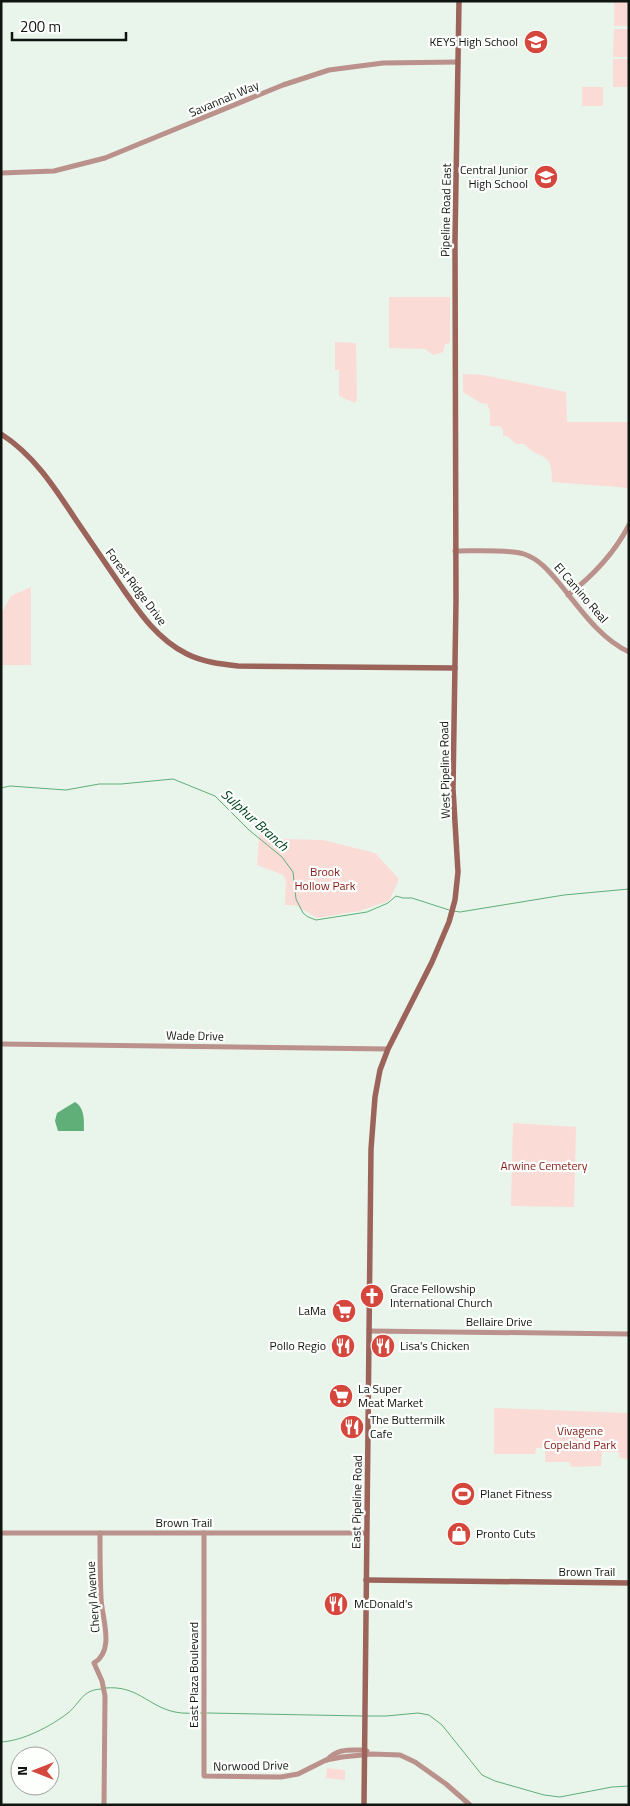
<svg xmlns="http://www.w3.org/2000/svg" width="630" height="1806" viewBox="0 0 630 1806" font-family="'Titillium Web',sans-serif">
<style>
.green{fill:#fbdbd6}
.water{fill:#60ae78}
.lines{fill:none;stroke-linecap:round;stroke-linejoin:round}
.stream{stroke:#60ae78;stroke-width:1}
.tertiary{stroke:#ba918b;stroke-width:5}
.secondary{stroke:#9c635b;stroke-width:5.5}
.labels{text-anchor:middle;stroke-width:4.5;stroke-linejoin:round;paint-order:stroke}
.poi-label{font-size:12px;fill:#111512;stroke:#fdfffd;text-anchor:start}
.street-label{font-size:12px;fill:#111512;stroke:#fdfffd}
.park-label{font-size:12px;fill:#851b17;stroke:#fdfffd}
.water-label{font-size:14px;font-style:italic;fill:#01421f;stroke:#fdfffd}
</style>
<rect width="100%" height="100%" fill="#e9f5eb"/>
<g class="green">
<rect x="614" y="1" width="15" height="25"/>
<path d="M614,29H629V57H613Z"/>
<rect x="613" y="59" width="16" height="28"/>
<rect x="582" y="87" width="21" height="19"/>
<path d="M389,297H450V343L445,344L443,352L433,355L425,349L389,348Z"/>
<path d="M335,342L356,343L357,399L355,403L339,396V370H335Z"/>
<path d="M463,374L483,375L566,392L567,422H629V488L552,482C552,449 541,462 524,444H516L507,436H503V430L500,426H490V411L487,404L481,403L463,392Z"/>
<path d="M31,587V665H1V614L11,596Z"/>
<path d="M260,828L270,835L280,839L323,840L375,853L399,879L389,901L359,911L317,918L295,905H285L286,880L283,875L257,865Z"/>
<path d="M513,1123L576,1127L574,1207L511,1206Z"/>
<path d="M494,1408L629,1413V1459L620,1458L619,1452H602L601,1466L571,1467L570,1462H545V1448H536L535,1454H494Z"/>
<path d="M327,1768L345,1770V1780L326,1778Z"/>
</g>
<path class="water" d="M75,1102C85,1108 84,1121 84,1131H58L55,1121L57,1113Z"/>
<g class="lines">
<g class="stream">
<path d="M1,788L10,786L66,790L99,784H121L173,779L215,796L249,830L282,857L293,872L296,899L303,913L308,917L316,920L367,912L388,903L396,896L403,898H412L449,910"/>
<path d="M453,911L460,912L564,895L629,889"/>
<path d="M105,1688C138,1685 147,1706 175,1712C184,1714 194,1713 203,1713"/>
<path d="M207,1713L363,1716"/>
<path d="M367,1716H386L418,1713L429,1715L442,1725L482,1775L495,1781L544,1795L560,1797L612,1787L629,1786"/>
<path d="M1,1742C23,1741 51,1726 68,1713C81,1702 82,1690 101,1689"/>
</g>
<g class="tertiary">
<path d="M1,173L54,171L105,158L283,85L329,70L383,63L458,62"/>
<path d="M455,551C473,551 509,549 524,554C539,559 549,571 559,583C579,607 599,638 629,652"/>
<path d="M568,595C594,575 614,554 629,525"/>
<path d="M1,1044L388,1049"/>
<path d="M369,1331L629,1334"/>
<path d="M1,1533H366"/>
<path d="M100,1533C100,1554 100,1575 101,1597C101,1616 116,1650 94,1663L102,1681L105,1696L104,1805"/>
<path d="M204,1533V1776L281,1777L298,1774L326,1760L342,1757L372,1754L400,1755L415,1762L446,1784L470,1805"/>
<path d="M327,1760C338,1748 349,1750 364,1750L367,1751"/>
</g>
<g class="secondary">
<path d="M1,434C34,455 55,488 76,520C91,542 106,564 121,586C139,612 157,639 187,654C203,662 220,664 238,666L455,668"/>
<path d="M366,1580L629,1583"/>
<path d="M364,1805L371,1149L375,1097L380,1070L388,1049L432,962L449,922L455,900L458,872L453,789L456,601L455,241L459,1"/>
</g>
</g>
<defs>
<g id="school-disc" transform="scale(1.25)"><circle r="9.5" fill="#d5473d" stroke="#fdfffd"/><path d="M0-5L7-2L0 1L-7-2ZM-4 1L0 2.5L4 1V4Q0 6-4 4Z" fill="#fff"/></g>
<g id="church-disc" transform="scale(1.25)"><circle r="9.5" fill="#d5473d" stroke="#fdfffd"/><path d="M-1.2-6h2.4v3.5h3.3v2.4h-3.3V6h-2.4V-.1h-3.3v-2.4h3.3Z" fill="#fff"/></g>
<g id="supermarket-disc" transform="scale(1.25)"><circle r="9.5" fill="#d5473d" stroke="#fdfffd"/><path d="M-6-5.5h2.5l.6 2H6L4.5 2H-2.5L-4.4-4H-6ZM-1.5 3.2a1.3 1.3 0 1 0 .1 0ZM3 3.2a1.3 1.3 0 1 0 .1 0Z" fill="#fff"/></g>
<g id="restaurant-disc" transform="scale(1.25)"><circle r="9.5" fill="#d5473d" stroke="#fdfffd"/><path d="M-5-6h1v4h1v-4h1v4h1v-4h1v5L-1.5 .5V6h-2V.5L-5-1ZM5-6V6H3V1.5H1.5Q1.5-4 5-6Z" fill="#fff"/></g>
<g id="stadium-disc" transform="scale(1.25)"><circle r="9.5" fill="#d5473d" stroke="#fdfffd"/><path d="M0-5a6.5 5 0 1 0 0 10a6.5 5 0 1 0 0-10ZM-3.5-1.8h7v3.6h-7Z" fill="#fff"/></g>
<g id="shop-disc" transform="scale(1.25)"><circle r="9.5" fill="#d5473d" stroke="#fdfffd"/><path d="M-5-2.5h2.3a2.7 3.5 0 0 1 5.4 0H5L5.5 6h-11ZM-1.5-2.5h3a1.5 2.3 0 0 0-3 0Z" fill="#fff"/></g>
</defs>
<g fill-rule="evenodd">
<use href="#school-disc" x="536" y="42"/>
<use href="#school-disc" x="546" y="177"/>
<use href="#church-disc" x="372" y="1296"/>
<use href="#supermarket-disc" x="344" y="1311"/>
<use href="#restaurant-disc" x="343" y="1346"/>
<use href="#restaurant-disc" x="383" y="1346"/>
<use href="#supermarket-disc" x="341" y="1396"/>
<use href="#restaurant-disc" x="352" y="1427"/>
<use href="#stadium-disc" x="463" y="1494"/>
<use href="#shop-disc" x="459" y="1534"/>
<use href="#restaurant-disc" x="336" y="1604"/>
</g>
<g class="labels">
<g class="poi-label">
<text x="518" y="46" text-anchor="end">KEYS High School</text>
<text x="528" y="174" text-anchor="end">Central Junior<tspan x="528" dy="14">High School</tspan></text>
<text x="390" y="1293">Grace Fellowship<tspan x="390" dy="14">International Church</tspan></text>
<text x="326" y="1315" text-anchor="end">LaMa</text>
<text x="326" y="1350" text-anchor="end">Pollo Regio</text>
<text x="400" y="1350">Lisa's Chicken</text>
<text x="358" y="1393">La Super<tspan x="358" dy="14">Meat Market</tspan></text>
<text x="370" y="1424">The Buttermilk<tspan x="370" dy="14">Cafe</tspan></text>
<text x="480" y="1498">Planet Fitness</text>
<text x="476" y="1538">Pronto Cuts</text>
<text x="354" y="1608">McDonald's</text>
</g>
<g class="street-label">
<text transform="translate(224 99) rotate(-23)" y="4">Savannah Way</text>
<text transform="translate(446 210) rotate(-89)" y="4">Pipeline Road East</text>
<text transform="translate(136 587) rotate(53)" y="4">Forest Ridge Drive</text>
<text transform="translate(581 593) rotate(49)" y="4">El Camino Real</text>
<text transform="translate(445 770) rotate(-91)" y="4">West Pipeline Road</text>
<text transform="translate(195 1036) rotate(1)" y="4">Wade Drive</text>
<text x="499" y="1326">Bellaire Drive</text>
<text transform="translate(357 1502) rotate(-89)" y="4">East Pipeline Road</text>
<text x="184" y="1527">Brown Trail</text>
<text x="587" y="1576">Brown Trail</text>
<text transform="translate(93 1597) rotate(-94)" y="4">Cheryl Avenue</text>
<text transform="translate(194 1675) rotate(-90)" y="4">East Plaza Boulevard</text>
<text transform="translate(251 1766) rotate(-1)" y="4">Norwood Drive</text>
</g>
<g class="park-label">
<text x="325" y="876">Brook<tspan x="325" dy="14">Hollow Park</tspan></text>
<text x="544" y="1170">Arwine Cemetery</text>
<text x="580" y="1435">Vivagene<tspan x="580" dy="14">Copeland Park</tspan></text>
</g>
<g class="water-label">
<text transform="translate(255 820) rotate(42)" y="5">Sulphur Branch</text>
</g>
</g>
<rect width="630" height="1806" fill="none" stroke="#111512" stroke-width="5"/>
<g transform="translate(35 1771) rotate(270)"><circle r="24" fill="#fdfffd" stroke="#9fa19f"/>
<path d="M0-4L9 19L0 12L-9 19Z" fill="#d5473d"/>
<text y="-8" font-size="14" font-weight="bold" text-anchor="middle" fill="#111512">N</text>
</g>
<path d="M12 32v8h114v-8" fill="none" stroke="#111512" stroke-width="2.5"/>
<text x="20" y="32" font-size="15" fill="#111512" stroke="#fdfffd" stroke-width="4" paint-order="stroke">200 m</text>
</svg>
